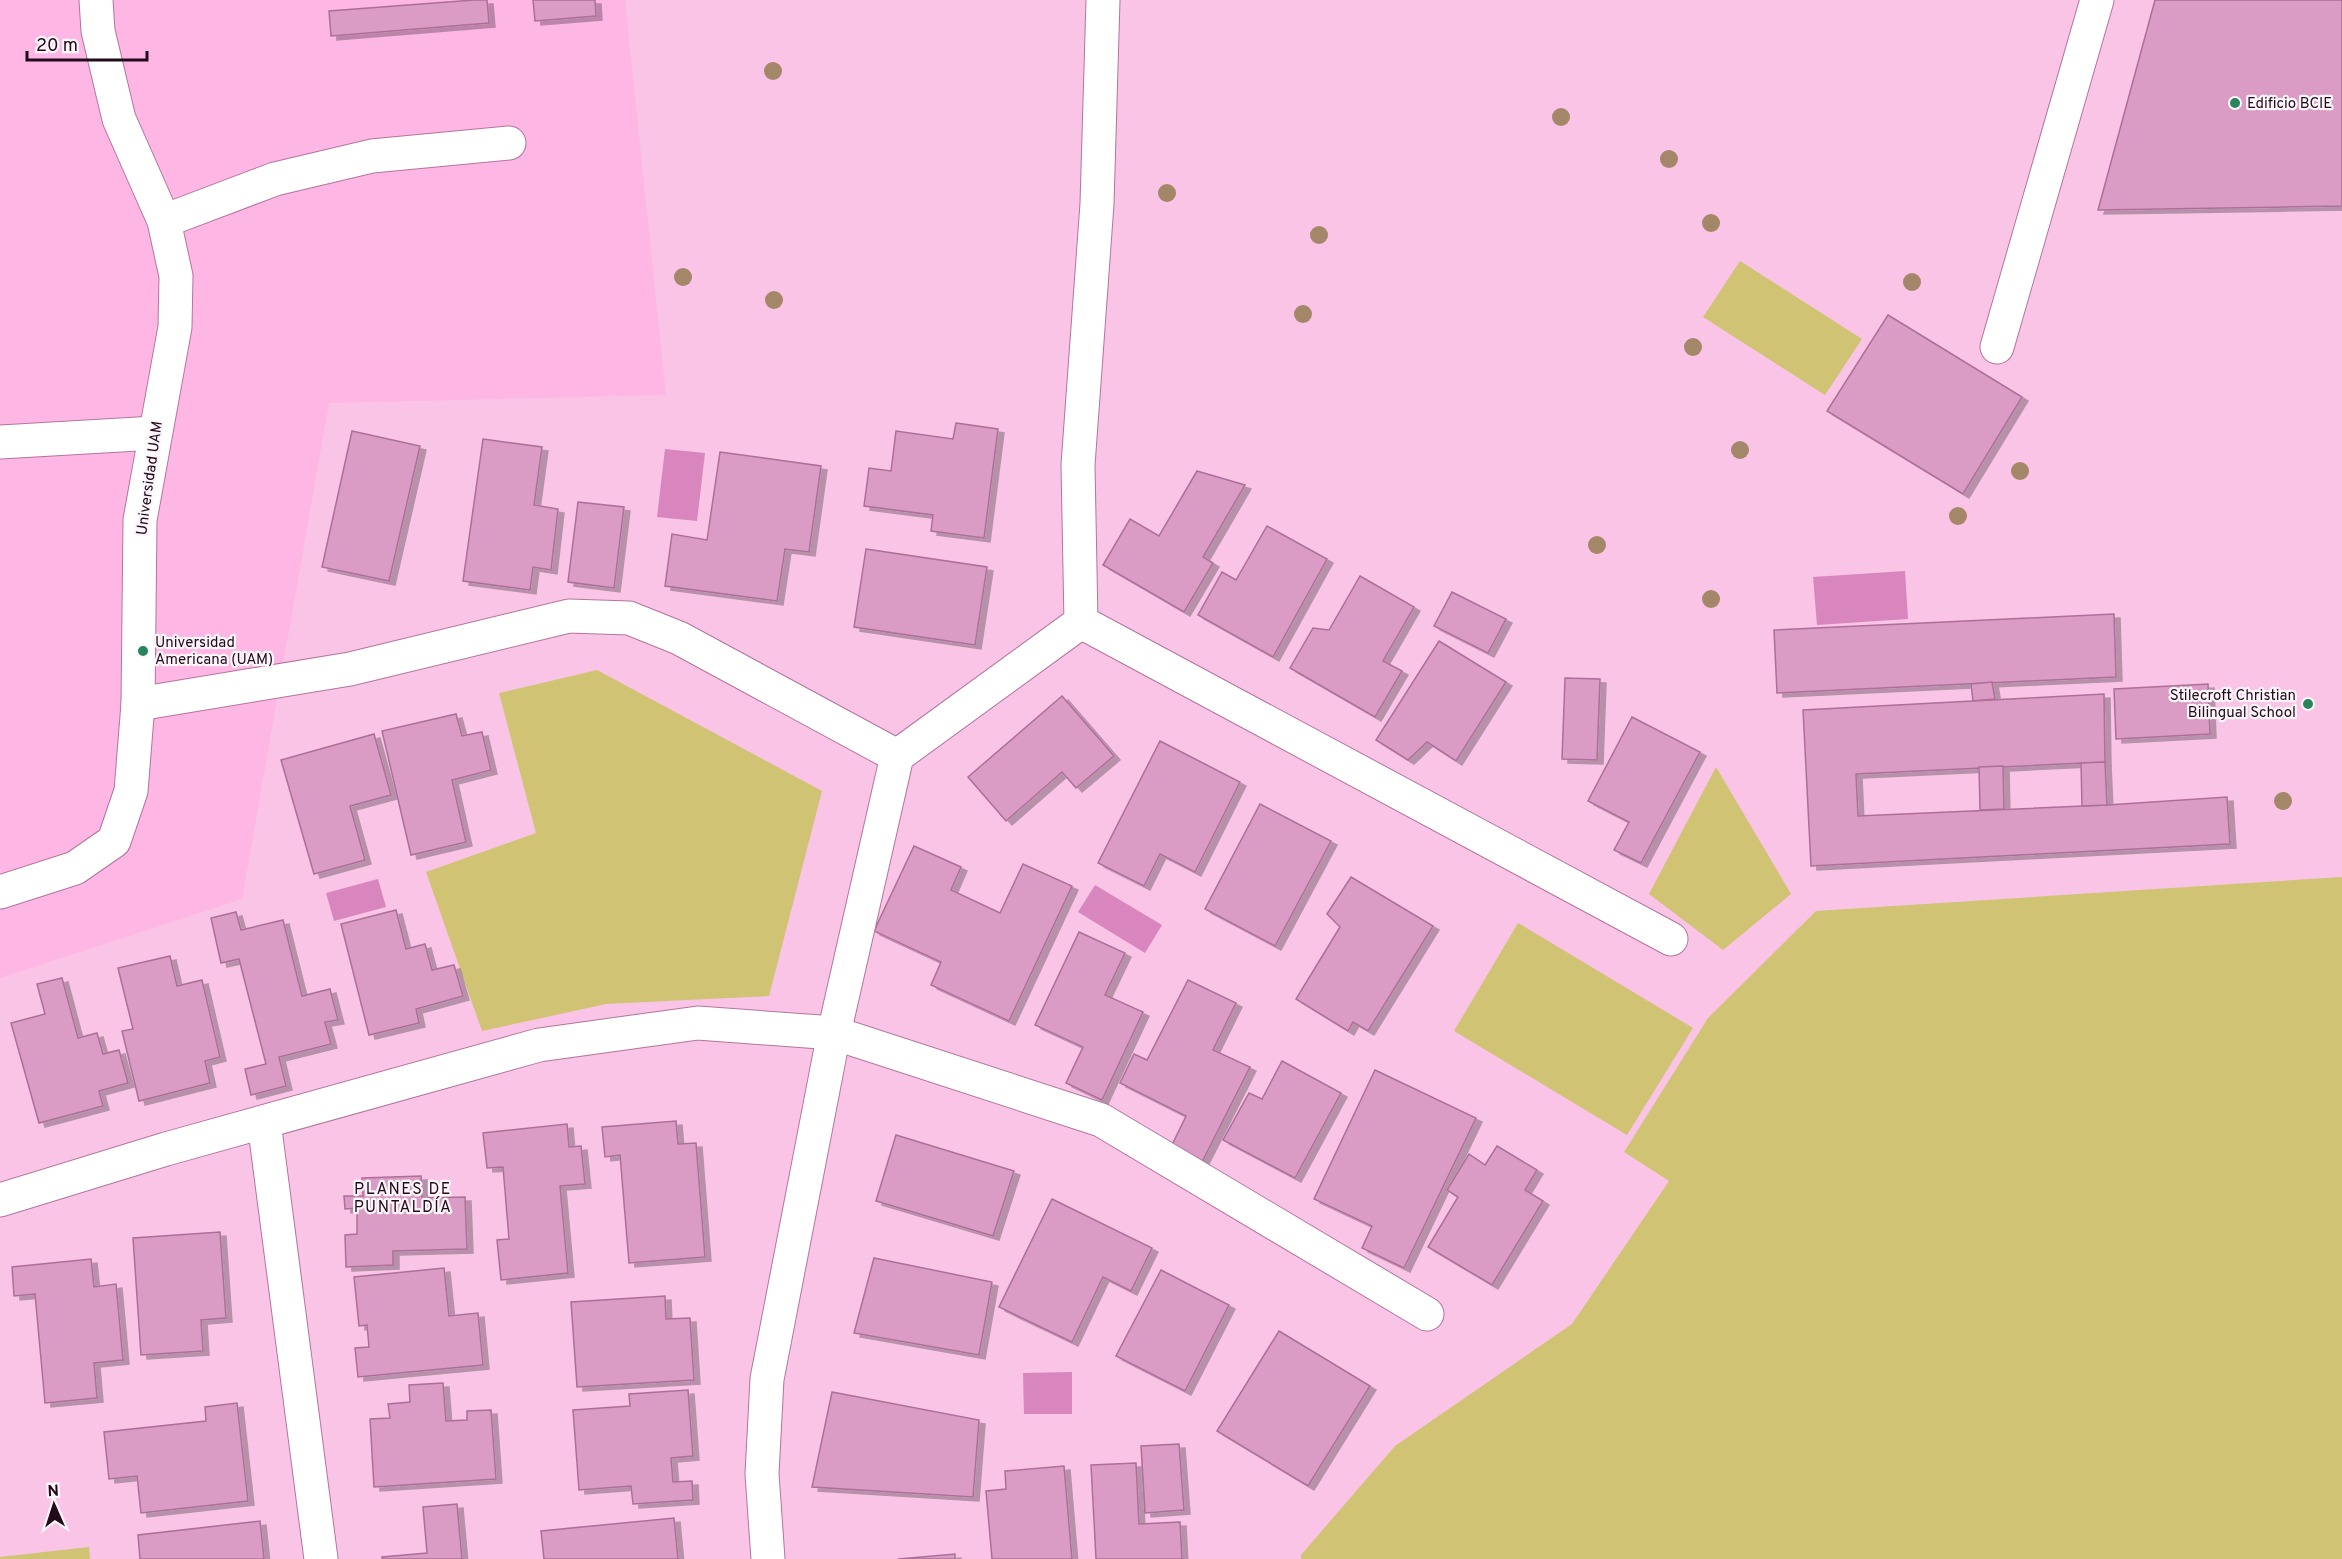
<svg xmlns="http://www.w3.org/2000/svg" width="2342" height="1559" viewBox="0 0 2342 1559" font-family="Overpass,sans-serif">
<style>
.built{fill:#feb6e5}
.green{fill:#d0c373}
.water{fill:#d886bd}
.building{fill:#da9bc4;stroke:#ac7098;stroke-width:1.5;filter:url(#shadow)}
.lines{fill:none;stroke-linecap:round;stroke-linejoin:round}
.minor-casing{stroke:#b2759e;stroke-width:35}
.minor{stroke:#fff;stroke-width:33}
.tree{fill:#a48668}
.poi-dot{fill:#28855b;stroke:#fcf5f9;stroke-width:2}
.labels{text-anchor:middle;stroke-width:4.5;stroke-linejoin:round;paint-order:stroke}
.poi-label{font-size:15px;fill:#210b1b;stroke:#fcf5f9;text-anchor:start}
.street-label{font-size:15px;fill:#210b1b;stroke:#fcf5f9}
.neighbourhood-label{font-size:16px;letter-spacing:1.5px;fill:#210b1b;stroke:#fcf5f9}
</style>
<defs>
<filter id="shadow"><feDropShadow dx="6" dy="4" stdDeviation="0" flood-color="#0004"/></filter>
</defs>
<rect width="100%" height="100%" fill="#f9c4e6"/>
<path class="built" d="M0,0H625L666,395L329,403L242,899L0,978Z"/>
<g class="green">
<path d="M1740,261L1862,339L1825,395L1703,317Z"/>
<path d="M597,670L822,791L769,996L606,1004L482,1031L426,872L536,833L499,693Z"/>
<path d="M1716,767L1791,894L1723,950L1649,894Z"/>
<path d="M2342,877V1559H1301V1555L1395,1446L1572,1324L1669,1181L1624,1152L1708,1018L1816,911Z"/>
<path d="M1518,923L1693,1028L1627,1135L1454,1031Z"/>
<path d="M89,1547L90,1559H0V1557Z"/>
</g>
<g class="water">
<path d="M665,449L705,453L697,521L657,517Z"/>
<path d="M1905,571L1908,619L1817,625L1813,577Z"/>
<path d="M378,879L386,907L334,921L326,893Z"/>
<path d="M1095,885L1162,925L1145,953L1078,912Z"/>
<path d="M1072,1372V1414H1024L1023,1373Z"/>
</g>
<g class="building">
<path d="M474,0H487L489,23L331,36L329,11Z"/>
<path d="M533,0H595L596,16L535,21Z"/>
<path d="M2155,0H2342V206L2098,210Z"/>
<path d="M1888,315L2022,397L1963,494L1827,411Z"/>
<path d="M956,423L998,429L984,538L931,531L933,515L864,506L869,468L891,471L896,431L953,439Z"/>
<path d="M352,431L420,446L389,581L322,567Z"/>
<path d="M483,439L542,447L534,505L558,509L551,570L533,567L530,590L463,581Z"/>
<path d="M720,452L821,466L809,552L785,549L777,601L665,586L672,534L707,540Z"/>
<path d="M1197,471L1245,485L1203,557L1213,563L1184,612L1103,565L1130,519L1159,536Z"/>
<path d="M578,502L624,507L614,588L568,582Z"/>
<path d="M1267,526L1327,559L1273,657L1198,615L1222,572L1236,580Z"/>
<path d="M866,549L987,567L975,645L854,627Z"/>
<path d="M1360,576L1414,607L1383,661L1402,671L1375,717L1290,668L1313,628L1329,630Z"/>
<path d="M1452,592L1506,619L1488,653L1434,626Z"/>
<path d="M2114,614L2116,677L1777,693L1774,630Z"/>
<path d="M1439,641L1506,682L1456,761L1427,742L1408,760L1376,740Z"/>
<path d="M1565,678L1600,679L1597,760L1562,759Z"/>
<path d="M1992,682L1995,699L1973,701L1971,684Z"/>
<path d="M2208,684L2210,734L2116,739L2114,689Z"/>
<path d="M2104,694L2105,762L1856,774L1858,816L2107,805L2227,797L2230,844L1811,866L1803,710Z"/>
<path d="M1062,696L1114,756L1076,788L1062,772L1006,821L968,777Z"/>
<path d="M456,714L462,736L482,732L491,770L452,780L466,842L411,855L382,731Z"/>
<path d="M1632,717L1700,752L1641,863L1614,850L1629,822L1588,801Z"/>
<path d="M374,734L391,795L350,806L365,860L314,874L281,760Z"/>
<path d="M1160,741L1240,782L1195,872L1160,854L1144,886L1098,863Z"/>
<path d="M2105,762L2107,805L2082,806L2081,763Z"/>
<path d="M2003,766L2004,809L1980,810L1979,767Z"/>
<path d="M1260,804L1331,841L1275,946L1205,909Z"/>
<path d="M914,846L961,867L951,890L1000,913L1023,864L1072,886L1009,1021L931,985L941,962L874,931Z"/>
<path d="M1351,877L1433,926L1368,1031L1353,1022L1348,1031L1296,999L1340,927L1327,914Z"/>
<path d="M396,910L406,949L425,944L432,970L454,965L463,996L416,1009L419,1023L369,1035L341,924Z"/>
<path d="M236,912L241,930L283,920L302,996L330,989L338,1020L325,1022L331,1044L279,1057L286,1086L251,1095L245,1069L266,1064L239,959L221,963L211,918Z"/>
<path d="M1079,932L1125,953L1105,995L1143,1012L1102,1100L1066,1083L1083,1047L1035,1025Z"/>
<path d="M170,956L177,986L202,980L220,1057L205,1061L210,1083L139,1101L122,1031L133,1029L118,968Z"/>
<path d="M62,978L78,1038L97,1033L103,1054L119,1050L128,1083L99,1091L103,1106L39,1123L11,1023L45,1014L37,984Z"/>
<path d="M1188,980L1236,1003L1213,1050L1250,1067L1202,1162L1171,1147L1186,1116L1120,1083L1134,1054L1147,1060Z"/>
<path d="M1282,1061L1341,1093L1295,1178L1223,1140L1249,1093L1262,1099Z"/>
<path d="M1375,1070L1476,1118L1404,1268L1362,1248L1372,1226L1314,1199Z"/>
<path d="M676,1121L678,1144L696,1143L705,1257L629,1263L620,1155L605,1157L602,1127Z"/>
<path d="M567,1124L569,1147L581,1146L585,1184L560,1186L568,1273L501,1280L497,1240L509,1239L503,1167L487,1168L483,1133Z"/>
<path d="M896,1135L1014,1171L993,1236L876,1201Z"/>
<path d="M1497,1146L1537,1170L1525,1190L1543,1201L1492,1285L1428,1247L1458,1197L1447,1190L1469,1154L1485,1165Z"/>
<path d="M421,1176L422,1198L465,1197L467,1249L393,1251V1265L346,1267L345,1235L357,1234V1208L345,1209L344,1196H363L362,1178Z"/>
<path d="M1052,1199L1152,1248L1131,1291L1103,1277L1072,1342L999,1307Z"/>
<path d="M220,1232L226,1318L201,1320L203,1351L141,1355L133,1238Z"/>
<path d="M874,1258L992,1282L979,1355L854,1333Z"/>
<path d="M91,1259L94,1287L116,1284L123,1360L94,1363L97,1398L45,1403L35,1294L14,1296L12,1267Z"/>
<path d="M444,1268L449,1316L478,1313L483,1365L358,1377L355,1348L369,1347L367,1325L359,1326L354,1277Z"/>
<path d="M1161,1270L1229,1305L1185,1391L1116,1356Z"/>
<path d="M665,1296L666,1319L690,1318L694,1380L577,1387L571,1302Z"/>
<path d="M1279,1331L1370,1386L1308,1486L1217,1431Z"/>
<path d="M443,1383L446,1421L467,1420V1411L491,1410L496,1479L374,1487L370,1419L390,1418L388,1404L410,1402L409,1385Z"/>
<path d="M688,1390L693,1456L671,1458L673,1482L692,1481L693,1500L633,1504L631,1486L579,1490L573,1410L630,1406L629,1394Z"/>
<path d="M832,1392L979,1420L973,1497L812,1487Z"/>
<path d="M237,1403L248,1501L141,1513L137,1476L109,1479L104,1432L206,1421L205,1407Z"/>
<path d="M1179,1444L1184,1510L1145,1513L1141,1446Z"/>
<path d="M1136,1463L1139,1524L1180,1522L1182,1559H1096L1091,1465Z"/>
<path d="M1064,1466L1072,1559H992L986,1491L1006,1489L1005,1471Z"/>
<path d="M457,1504L462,1559H382V1557L427,1553L423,1507Z"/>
<path d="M674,1518L678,1559H544L541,1531Z"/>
<path d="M260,1521L264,1559H140L138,1535Z"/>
<path d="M955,1554V1559H898Z"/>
</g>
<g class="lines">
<g class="minor-casing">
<g id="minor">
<path d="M164,221L275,179L372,156L509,143"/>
<path d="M1997,347L2097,0"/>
<path d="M0,442L155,433"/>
<path d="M1081,622L1671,939"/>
<path d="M138,704L350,669L569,616L629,618L679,638L897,756"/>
<path d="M0,892L75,868L114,841L131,791L138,704L140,520L175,327L176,276L164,221L119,119L98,31L96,0"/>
<path d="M264,1122L321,1559"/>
<path d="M0,1200L166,1149L539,1045L698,1023L834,1033L1101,1120L1427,1314"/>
<path d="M768,1559L762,1474L767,1379L834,1033L897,756L1081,622L1078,465L1097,204L1103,0"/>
</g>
</g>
<use href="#minor" class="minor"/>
</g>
<g class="tree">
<circle cx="773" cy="71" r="9"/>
<circle cx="1561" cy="117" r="9"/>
<circle cx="1669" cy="159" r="9"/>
<circle cx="1167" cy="193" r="9"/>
<circle cx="1711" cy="223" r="9"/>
<circle cx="1319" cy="235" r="9"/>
<circle cx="683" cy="277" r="9"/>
<circle cx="1912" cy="282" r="9"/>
<circle cx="774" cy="300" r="9"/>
<circle cx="1303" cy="314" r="9"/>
<circle cx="1693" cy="347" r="9"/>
<circle cx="1740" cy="450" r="9"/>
<circle cx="2020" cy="471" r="9"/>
<circle cx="1958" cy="516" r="9"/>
<circle cx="1597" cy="545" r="9"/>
<circle cx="1711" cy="599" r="9"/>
<circle cx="2283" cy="801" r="9"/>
</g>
<g class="poi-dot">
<circle cx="2235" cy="103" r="6"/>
<circle cx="143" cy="651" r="6"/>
<circle cx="2308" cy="704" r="6"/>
</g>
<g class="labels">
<g class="poi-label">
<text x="2247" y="108">Edificio BCIE</text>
<text x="155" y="647">Universidad<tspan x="155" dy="17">Americana (UAM)</tspan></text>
<text x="2296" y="700" text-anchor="end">Stilecroft Christian<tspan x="2296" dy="17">Bilingual School</tspan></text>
</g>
<g class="street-label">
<text transform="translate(149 478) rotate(-82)" y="5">Universidad UAM</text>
</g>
<g class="neighbourhood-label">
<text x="403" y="1194">PLANES DE<tspan x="403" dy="18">PUNTALDÍA</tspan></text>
</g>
</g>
<g transform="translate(54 1505) rotate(357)" stroke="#fcf5f9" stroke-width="4.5" paint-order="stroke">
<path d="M0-4.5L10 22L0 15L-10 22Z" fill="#210b1b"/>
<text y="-9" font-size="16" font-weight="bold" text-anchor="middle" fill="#210b1b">N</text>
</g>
<path d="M27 51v9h120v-9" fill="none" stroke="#210b1b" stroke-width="3"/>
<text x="36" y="51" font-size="18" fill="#210b1b" stroke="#fcf5f9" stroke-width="4.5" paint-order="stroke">20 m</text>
</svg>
